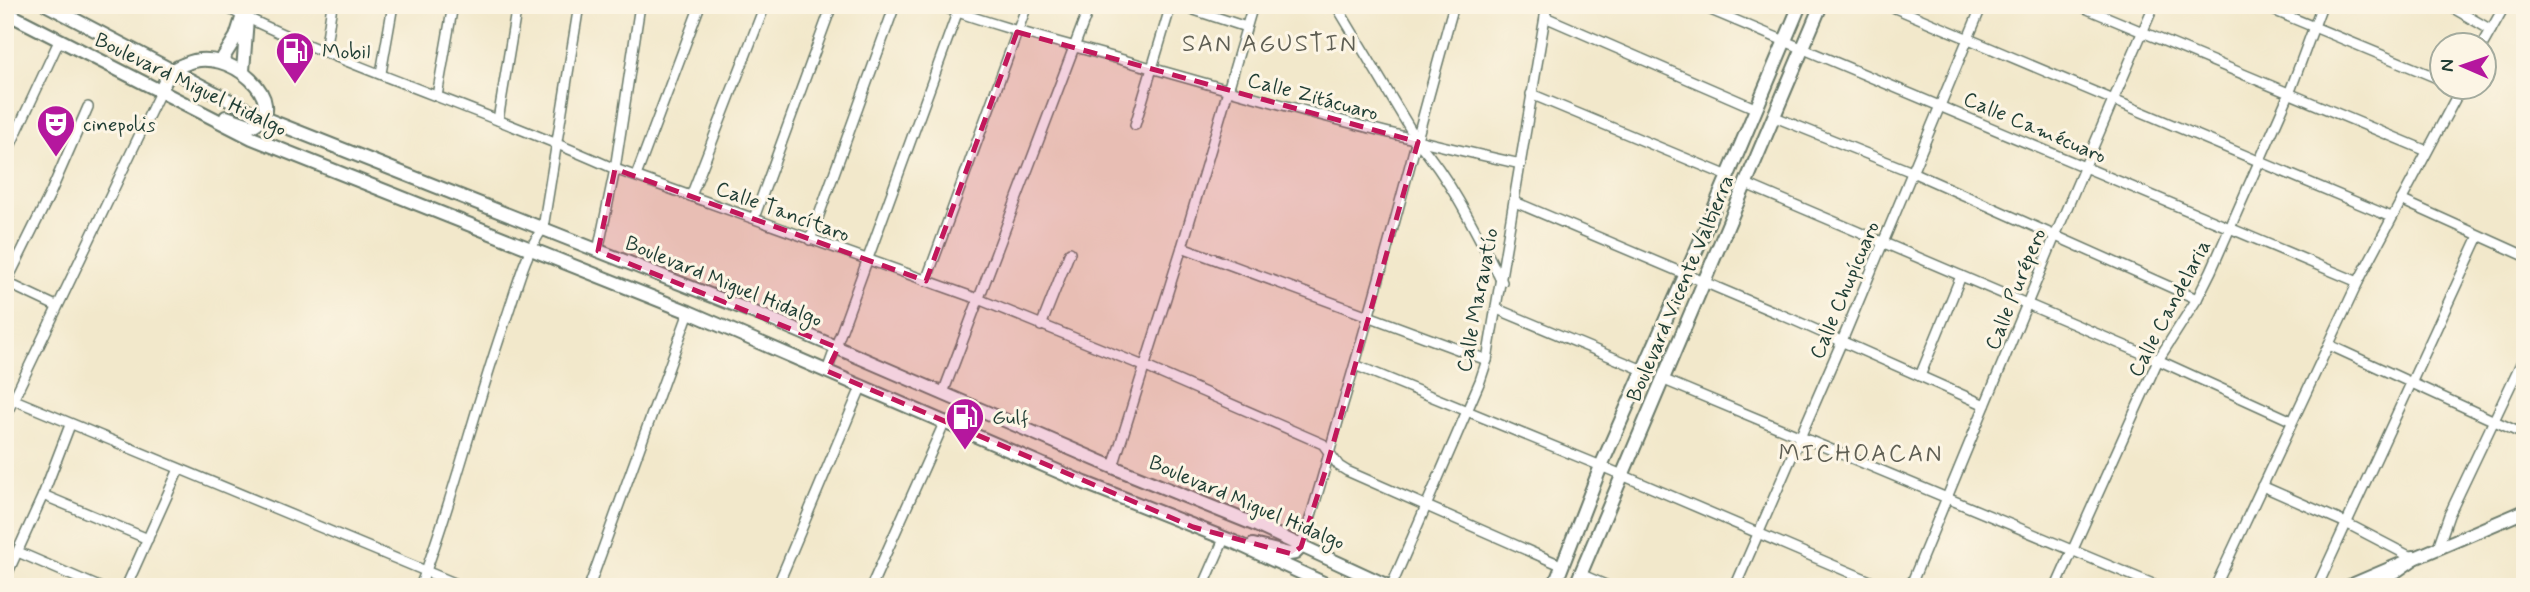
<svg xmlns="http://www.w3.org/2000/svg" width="2530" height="592" viewBox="0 0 2530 592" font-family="Mynerve,sans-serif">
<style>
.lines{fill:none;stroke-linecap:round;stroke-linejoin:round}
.street-casing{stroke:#697969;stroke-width:12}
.secondary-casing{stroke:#697969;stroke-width:16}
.primary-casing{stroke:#697969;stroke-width:18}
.street{stroke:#fff;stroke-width:9}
.secondary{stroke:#fff;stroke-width:12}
.primary{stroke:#fff;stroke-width:14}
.marked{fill:#c2185b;fill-opacity:0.2;stroke:#c2185b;stroke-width:5;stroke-dasharray:14 9;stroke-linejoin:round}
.labels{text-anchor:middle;stroke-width:6;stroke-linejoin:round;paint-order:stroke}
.poi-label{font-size:21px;fill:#1f3d34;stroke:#fcf5e5;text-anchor:start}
.street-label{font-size:21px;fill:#1f3d34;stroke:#fcf5e5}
.quarter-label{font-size:24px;letter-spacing:2px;fill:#5f5f54;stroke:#fcf5e5}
</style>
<rect width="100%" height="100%" fill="#fcf5e5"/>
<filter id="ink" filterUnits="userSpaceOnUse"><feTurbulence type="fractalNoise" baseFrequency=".0143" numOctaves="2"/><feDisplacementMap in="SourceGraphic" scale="14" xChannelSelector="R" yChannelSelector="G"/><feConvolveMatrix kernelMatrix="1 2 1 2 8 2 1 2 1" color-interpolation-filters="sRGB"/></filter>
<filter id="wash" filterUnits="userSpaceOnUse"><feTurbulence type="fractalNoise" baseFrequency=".00686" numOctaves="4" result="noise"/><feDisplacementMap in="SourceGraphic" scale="28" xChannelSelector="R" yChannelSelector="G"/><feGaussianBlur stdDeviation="1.57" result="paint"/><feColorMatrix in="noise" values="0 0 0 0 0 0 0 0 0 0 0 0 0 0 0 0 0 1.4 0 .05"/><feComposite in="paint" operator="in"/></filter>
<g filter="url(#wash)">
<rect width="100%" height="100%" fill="#f2e8cb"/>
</g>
<g filter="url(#ink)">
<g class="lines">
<g class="street-casing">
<g id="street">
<path d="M221,5C348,69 486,110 615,169L978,299L1146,367L1323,444L1339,466L1347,471L1563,566"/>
<path d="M938,5C1008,31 1080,47 1151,68C1274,103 1396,137 1521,164"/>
<path d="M1179,5L1246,27"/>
<path d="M1336,5L1418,142C1453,183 1477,234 1502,282"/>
<path d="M1699,5L2358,282"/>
<path d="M1888,5L2391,217"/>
<path d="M2078,5L2427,151"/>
<path d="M2261,5L2442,80"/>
<path d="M2448,5L2491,30"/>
<path d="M1545,17L1757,109"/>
<path d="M2482,46L2505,5"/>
<path d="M325,51L332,5"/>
<path d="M381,73L393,5"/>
<path d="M1531,94L1728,176"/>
<path d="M437,96L453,5"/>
<path d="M1775,117L1912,172L2197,299"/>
<path d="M498,120L517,5"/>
<path d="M1135,125L1171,5"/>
<path d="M5,157L59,41"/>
<path d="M636,176L700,5"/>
<path d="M1746,184L2158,360L2292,421"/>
<path d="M691,196L765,5"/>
<path d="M2401,200L2525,256"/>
<path d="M1515,202L1796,321L1985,405"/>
<path d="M754,218L832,5"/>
<path d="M810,240L895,5"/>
<path d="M1182,247L1487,360"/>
<path d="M598,251L615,169L640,5"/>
<path d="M926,281L1027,5"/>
<path d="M5,282L56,306"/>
<path d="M5,285L50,194L88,107"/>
<path d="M1497,309L1643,370"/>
<path d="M1041,326L1070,252"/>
<path d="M2329,345L2525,435"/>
<path d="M1355,365L1601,466L1884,587"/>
<path d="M827,371L960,5"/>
<path d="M1920,376L1961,276"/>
<path d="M1662,379L2160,587"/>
<path d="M943,393L1090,5"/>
<path d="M5,396L464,587"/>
<path d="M5,417L160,92"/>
<path d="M1113,467L1182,247L1253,5"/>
<path d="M2262,486L2346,523L2413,558"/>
<path d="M43,495L148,539"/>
<path d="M1301,547C1317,500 1329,452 1343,404C1383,272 1416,138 1454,5"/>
<path d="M2438,547L2449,515L2525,355"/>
<path d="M18,552L99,587"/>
<path d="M1580,574L1610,587"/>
<path d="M5,579L43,495L70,425"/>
<path d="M126,587L179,469"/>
<path d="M420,587C454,498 475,406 507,316C517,287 525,253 543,228L579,5"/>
<path d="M589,587L689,312"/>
<path d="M777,587L862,385"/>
<path d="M871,587L945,421"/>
<path d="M1203,587L1224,539"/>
<path d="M1391,587L1480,381L1487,360L1547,5"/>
<path d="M1735,587L1842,341L1982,5"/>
<path d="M1910,587L2055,236L2154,5"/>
<path d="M2056,587L2158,360L2197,299L2211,271L2289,94L2322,5"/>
<path d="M2215,587L2358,282L2461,88"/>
<path d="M2317,587L2479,236"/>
</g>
</g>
<g class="secondary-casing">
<g id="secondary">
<path d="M47,5L261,117L773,320L1113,467L1256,525L1390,587"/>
<path d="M5,12L252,138L689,312L1085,483L1234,542L1332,587"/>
<path d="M221,61L236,37L243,15"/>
<path d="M243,71L248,5"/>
<path d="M160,92C163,86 166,78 171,72C174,68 180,66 185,64C229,43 293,105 252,126L226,117"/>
<path d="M1253,545L1289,554L1295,553L1301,547"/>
<path d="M1554,587L1601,466L1700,242L1800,5"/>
<path d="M1575,587L1821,5"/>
<path d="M2347,587L2525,511"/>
</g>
</g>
<g class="primary-casing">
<path id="primary" d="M2372,587L2413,558"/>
</g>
<use href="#street" class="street"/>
<use href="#secondary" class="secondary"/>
<use href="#primary" class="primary"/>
</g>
</g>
<path class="marked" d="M1017,32L1418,142L1326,469L1301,547L1292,554L1193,527L827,371L838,348L598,251L615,169L926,281Z"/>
<defs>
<g id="fuel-pin" transform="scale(2.0125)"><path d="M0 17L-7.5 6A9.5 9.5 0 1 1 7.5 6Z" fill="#b5179e" stroke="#fcf5e5"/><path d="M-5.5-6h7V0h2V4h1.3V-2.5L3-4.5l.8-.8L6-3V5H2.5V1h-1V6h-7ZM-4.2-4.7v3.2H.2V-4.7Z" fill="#fff"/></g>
<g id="theatre-pin" transform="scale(2.0125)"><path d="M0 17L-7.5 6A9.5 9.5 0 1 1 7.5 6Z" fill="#b5179e" stroke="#fcf5e5"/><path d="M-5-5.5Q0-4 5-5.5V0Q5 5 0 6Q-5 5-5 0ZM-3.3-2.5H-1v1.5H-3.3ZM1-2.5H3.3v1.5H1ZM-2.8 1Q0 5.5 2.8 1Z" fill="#fff"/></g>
</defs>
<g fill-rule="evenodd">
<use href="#fuel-pin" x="295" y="51"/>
<use href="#theatre-pin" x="56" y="124"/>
<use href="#fuel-pin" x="965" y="417"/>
</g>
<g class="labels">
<g class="poi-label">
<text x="322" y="58">Mobil</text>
<text x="83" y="131">cinepolis</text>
<text x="992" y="424">Gulf</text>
</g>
<g class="street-label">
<text transform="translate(191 84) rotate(26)" y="7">Boulevard Miguel Hidalgo</text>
<text transform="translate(1313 96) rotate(15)" y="7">Calle Zitácuaro</text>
<text transform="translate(2035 127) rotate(23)" y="7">Calle Camécuaro</text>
<text transform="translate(783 211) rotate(20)" y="7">Calle Tancítaro</text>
<text transform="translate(724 281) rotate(22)" y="7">Boulevard Miguel Hidalgo</text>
<text transform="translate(1680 288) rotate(-67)" y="7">Boulevard Vicente Valtierra</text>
<text transform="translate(2015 289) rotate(-68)" y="7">Calle Purépero</text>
<text transform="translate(1844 290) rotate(-67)" y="7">Calle Chupícuaro</text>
<text transform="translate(1477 300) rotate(-79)" y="7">Calle Maravatío</text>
<text transform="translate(2169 308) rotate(-62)" y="7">Calle Candelaria</text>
<text transform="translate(1247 502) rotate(23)" y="7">Boulevard Miguel Hidalgo</text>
</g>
<g class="quarter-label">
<text x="1270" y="51">SAN AGUSTIN</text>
<text x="1861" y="461">MICHOACAN</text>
</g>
</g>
<rect width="2530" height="592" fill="none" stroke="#fcf5e5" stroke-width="28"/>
<g transform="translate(2463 66) rotate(272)"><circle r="33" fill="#fcf5e5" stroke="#a4ab9e" stroke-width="2"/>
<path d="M0-5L12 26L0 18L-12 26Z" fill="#b5179e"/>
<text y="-10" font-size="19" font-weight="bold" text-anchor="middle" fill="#1f3d34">N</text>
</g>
</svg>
